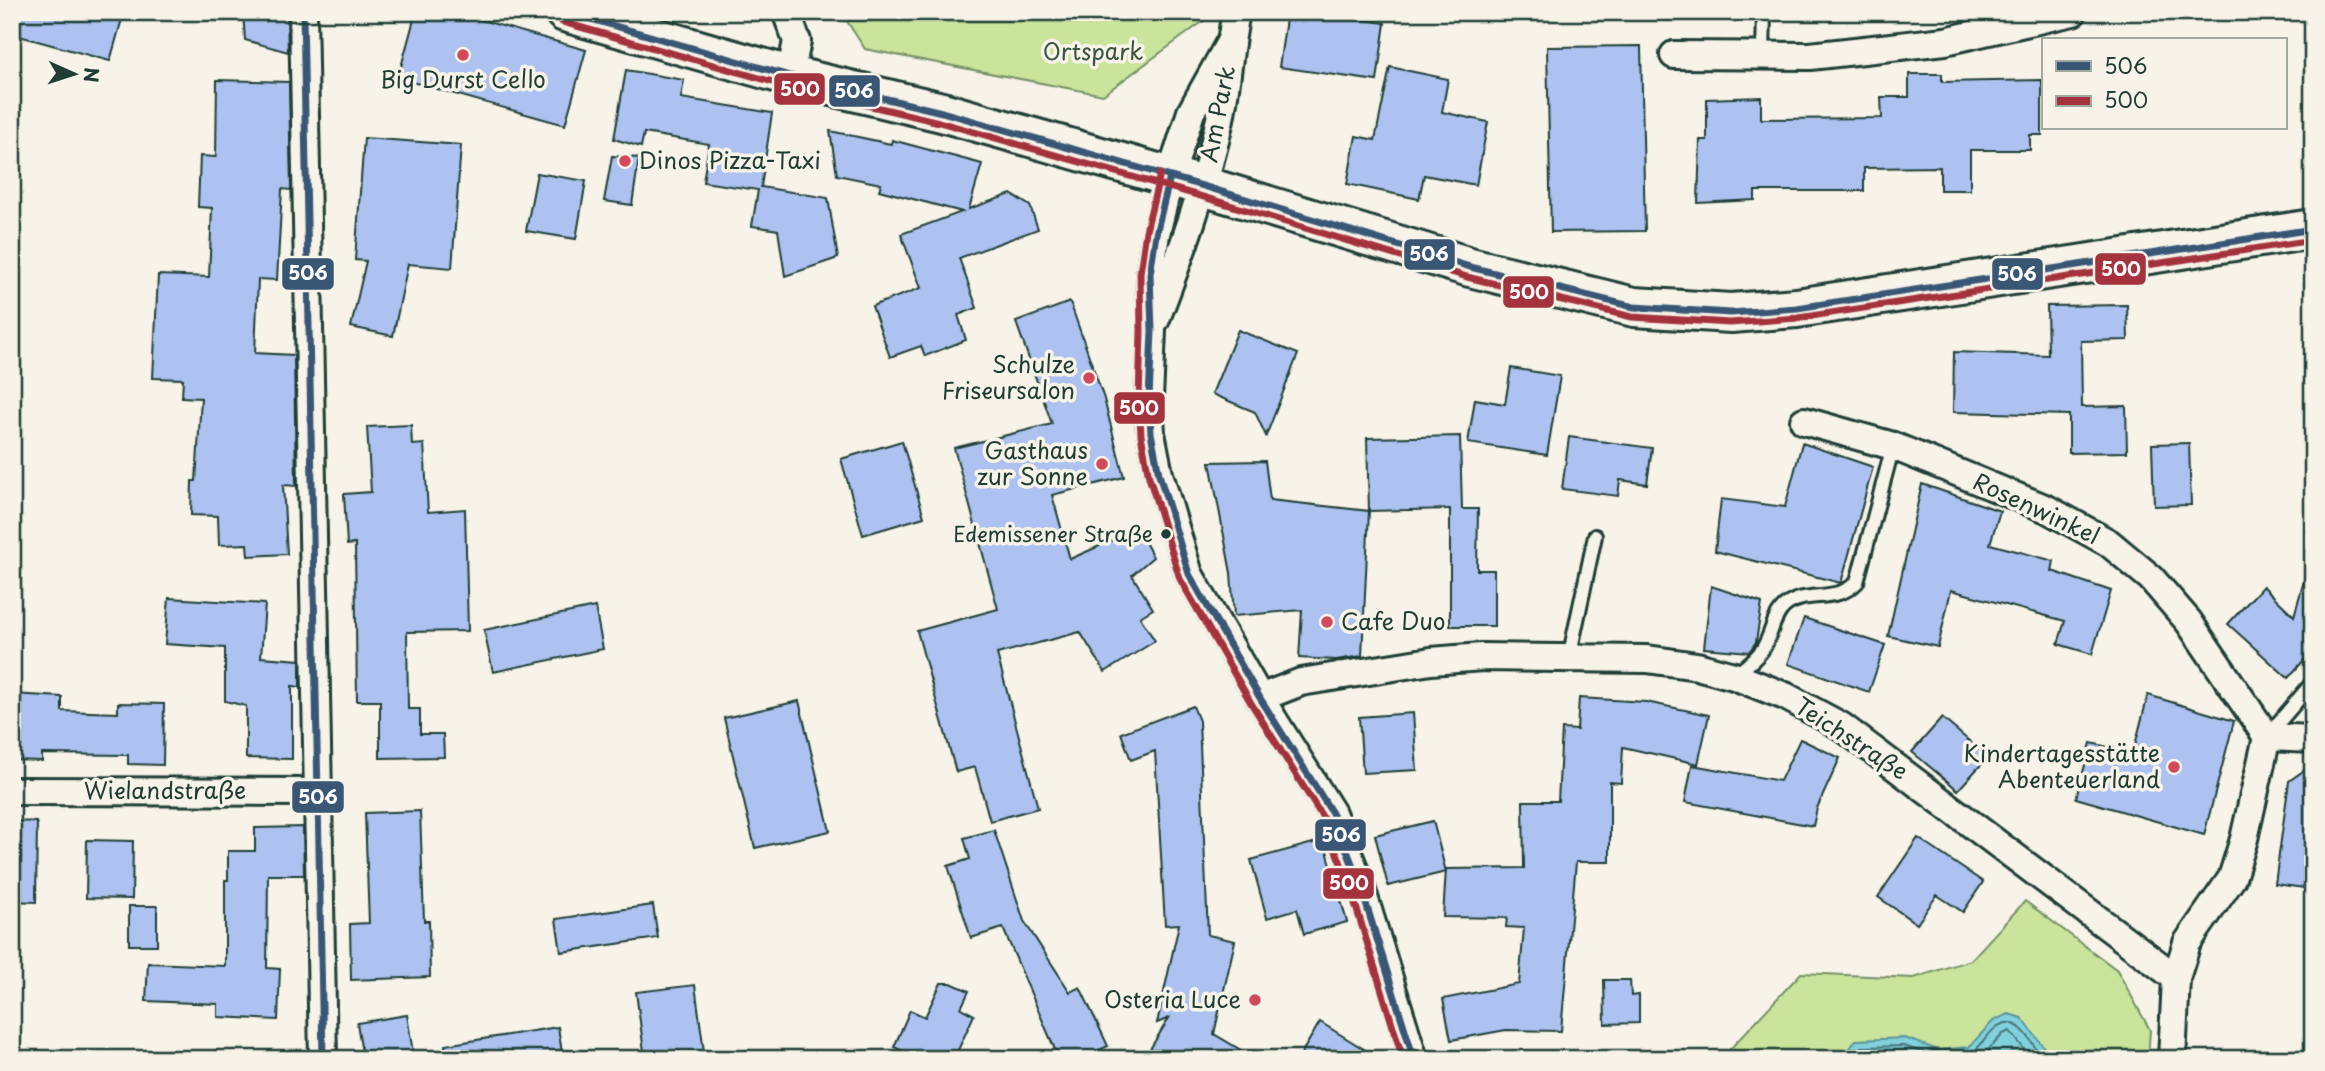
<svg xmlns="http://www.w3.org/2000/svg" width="2325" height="1071" viewBox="0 0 2325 1071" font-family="'Playpen Sans',sans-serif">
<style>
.green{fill:#cae49b;stroke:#749068;stroke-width:2}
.water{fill:#81d0dd;stroke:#5a9599;stroke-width:2}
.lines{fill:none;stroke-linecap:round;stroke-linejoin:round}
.shore{stroke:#467878;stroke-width:2}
.building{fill:#adc2f1;stroke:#1f3d34;stroke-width:2}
.service-casing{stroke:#1f3d34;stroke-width:18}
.minor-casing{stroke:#1f3d34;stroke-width:32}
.primary-casing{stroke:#1f3d34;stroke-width:44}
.service{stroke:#f7f3e8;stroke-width:12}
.minor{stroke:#f7f3e8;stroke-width:26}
.primary{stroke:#f7f3e8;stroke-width:38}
.bus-1-casing{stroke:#f7f3e8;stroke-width:12}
.bus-2-casing{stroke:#f7f3e8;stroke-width:12}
.bus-1{stroke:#395775;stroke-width:7}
.bus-2{stroke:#a4333e;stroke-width:7}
.poi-dot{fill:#d1495b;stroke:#f7f3e8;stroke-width:2.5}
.bus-dot{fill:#1f3d34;stroke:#f7f3e8;stroke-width:2.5}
.labels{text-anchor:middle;stroke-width:7;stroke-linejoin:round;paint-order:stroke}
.bus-label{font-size:21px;fill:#1f3d34;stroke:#f7f3e8;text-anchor:end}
.park-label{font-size:23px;fill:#395643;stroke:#f7f3e8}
.poi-label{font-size:23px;fill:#1f3d34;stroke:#f7f3e8;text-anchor:end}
.street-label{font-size:23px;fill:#1f3d34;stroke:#f7f3e8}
.line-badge{stroke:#f7f3e8;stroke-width:2.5}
.badge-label{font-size:19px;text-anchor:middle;font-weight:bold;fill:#fff}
</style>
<rect width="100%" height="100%" fill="#f7f3e8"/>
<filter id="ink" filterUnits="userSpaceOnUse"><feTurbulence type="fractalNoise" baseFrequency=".0143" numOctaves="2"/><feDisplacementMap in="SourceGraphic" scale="14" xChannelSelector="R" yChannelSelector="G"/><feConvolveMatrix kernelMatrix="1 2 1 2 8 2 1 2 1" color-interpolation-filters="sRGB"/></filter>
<g filter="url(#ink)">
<g class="green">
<path d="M841,12H1206L1205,20L1103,95L865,49Z"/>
<path d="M2025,901L2117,970L2150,1030L2148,1059H1727L1730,1049L1801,973L1914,978L1971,960Z"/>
</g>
<path class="water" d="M2009,1014L2022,1018L2043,1046L2049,1059H1842L1856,1040L1905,1038L1938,1050L1969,1047L1994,1020Z"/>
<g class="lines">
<g class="shore">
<path d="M1851,1059L1861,1047L1904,1046L1937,1057L1970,1054C1982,1047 1987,1033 1998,1026C2018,1013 2034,1044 2041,1059"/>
<path d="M1980,1059L2003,1034L2010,1031L2032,1059"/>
</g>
</g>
<g class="building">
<path d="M12,12H124L110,61L12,34Z"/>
<path d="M243,12H287L288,52L245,40Z"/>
<path d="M416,12H453L586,50L565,125L398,78Z"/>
<path d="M1287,12H1308L1385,23L1377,81L1279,67Z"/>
<path d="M1641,46L1645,231L1551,232L1547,47Z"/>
<path d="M1390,67L1448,79L1442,112L1488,122L1476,185L1424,175L1419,199L1347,184L1356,136L1375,140Z"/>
<path d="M626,70L684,80L681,98L772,113L761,187L828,198L838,258L785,276L778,230L752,226L758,190L703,182L709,144L644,133L641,147L614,139Z"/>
<path d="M1909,74H1942V82L2042,80V135H2030V150H1970V190H1940V167L1864,168V191H1755V200L1698,203L1700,140H1707V99L1761,97V119L1882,118L1881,97H1909Z"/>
<path d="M217,80L289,82L291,190L282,189L277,280L258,279L255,353L294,355L296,486L283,485L287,554L248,556L247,544L219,545L218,516L191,515L192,481H196L201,398L182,397L183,379L153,378L158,275L209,277L212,208L198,207L200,156L216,157Z"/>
<path d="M830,131L891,144L892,140L982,164L969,209L1011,194L1030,206L1038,229L959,258L977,308L958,315L966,340L925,356L921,346L890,357L872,306L921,288L901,234L962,212L879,190L881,184L837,175Z"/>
<path d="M364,138L461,145L452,268L408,264L393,336L351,327L366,261L355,260Z"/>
<path d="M612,156L639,158L632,205L604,201Z"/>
<path d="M537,173L586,181L576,239L526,231Z"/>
<path d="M1070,302L1104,399L1124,477L1052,495L1070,559L1138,529L1153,557L1132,575L1153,609L1140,617L1155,641L1105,672L1080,632L997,654L1038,808L990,821L975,767L956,772L917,631L998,609L954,448L1052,424L1016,322Z"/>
<path d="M2127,305L2128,340L2081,341L2082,407L2126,406L2127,452L2069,453V415L1953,412L1954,352L2048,355L2047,306Z"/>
<path d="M1238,330L1298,354L1266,436L1255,412L1212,394Z"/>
<path d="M1511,368L1560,376L1547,455L1468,443L1475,399L1505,404Z"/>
<path d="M411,425L412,445L424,444L428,512L465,509L468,631L407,632L408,709H420V734H443L444,757L380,758V701H357L355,544L347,545L344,494L371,492L367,427Z"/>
<path d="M1460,436L1462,509H1478L1477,570H1494V626H1450V509L1369,511L1367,438Z"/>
<path d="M1569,437L1652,448L1647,484L1620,480L1618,496L1562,489Z"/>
<path d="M902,441L924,517L863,535L841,459Z"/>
<path d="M1802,443L1873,467L1841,583L1715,551L1721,499L1785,507Z"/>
<path d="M2189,443L2191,505L2154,506L2152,444Z"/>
<path d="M1265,461L1270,500L1369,511L1362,656L1336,660L1299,658L1302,610L1234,616L1231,573L1210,462Z"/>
<path d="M1922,484L2000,511L1990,544L2054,561L2052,571L2111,591L2092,654L2058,644L2065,621L1951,590L1938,647L1888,636Z"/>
<path d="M2305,577L2313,578V650L2288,678L2228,624L2263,586L2294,616Z"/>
<path d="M1711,586L1762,603L1756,642L1749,652L1704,648Z"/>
<path d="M169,598L265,604L261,657L300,660V687L292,686V759L246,758V706L225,701V648L165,644Z"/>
<path d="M595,607L603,649L493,672L484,630Z"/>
<path d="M1804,618L1885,645L1869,692L1788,664Z"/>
<path d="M12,694L62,697V711L118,713V703L164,704L163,765L128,764V755L42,754V761L12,760Z"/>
<path d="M2148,695L2234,721L2204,835L2076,798L2091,743L2133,753Z"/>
<path d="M1579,698L1646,702L1709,715L1698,764L1623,747L1621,783L1610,782V862H1576L1561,1031L1506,1030L1451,1040L1443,999L1519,984L1524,928L1506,927L1507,918L1443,917L1446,869L1524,868L1523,801H1558L1562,729L1577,730Z"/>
<path d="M799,701L830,831L755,848L724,718Z"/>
<path d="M1193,706L1199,721L1208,935L1235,941L1214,1034L1256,1059H1144L1169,1018L1157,1023L1179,924L1165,925L1155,751L1131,760L1121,733Z"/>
<path d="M1413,713L1417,770L1363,773L1359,717Z"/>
<path d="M1942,718L1988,757L1958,790L1912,752Z"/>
<path d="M1800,739L1840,758L1817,808L1813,826L1685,802L1692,765L1780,781Z"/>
<path d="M2313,764V889L2275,884L2289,781Z"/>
<path d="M420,811L424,921H429L430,977L351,980L350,924L369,923L365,813Z"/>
<path d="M12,821L37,822L36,902L12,901Z"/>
<path d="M1433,821L1446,872L1388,886L1375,835Z"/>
<path d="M303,827L304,875H268L267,968L280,969L278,1020L218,1017V1004L146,1001L148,963L225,966V880H228V851H255V828Z"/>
<path d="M994,830L1024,921L1070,992L1080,987L1108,1046L1080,1059H1059L1003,928L971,938L948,866L970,859L964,838Z"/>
<path d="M1918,838L1983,882L1963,912L1937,895L1917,924L1878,897Z"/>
<path d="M87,840L133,841L132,899L86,898Z"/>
<path d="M1324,840L1347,922L1304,934L1297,909L1267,918L1251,860Z"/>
<path d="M653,905L658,938L561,952L556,919Z"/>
<rect x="129" y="906" width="28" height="39"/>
<path d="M1604,980H1630L1631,996L1639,995V1023L1605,1024Z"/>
<path d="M941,983H951L969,991L961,1008L974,1015L954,1059H920L894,1047L910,1010L925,1017Z"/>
<path d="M695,985L705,1059H645L636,992Z"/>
<path d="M407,1015L414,1059H363L357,1023Z"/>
<path d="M1320,1022L1380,1059H1298Z"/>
<path d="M558,1027L563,1059H446L445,1045Z"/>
</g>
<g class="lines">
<g class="service-casing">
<g id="service">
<path d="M1763,55L1764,12"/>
<path d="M1569,658L1595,536"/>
<path d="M1734,676C1744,668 1755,660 1762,650C1772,636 1772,617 1785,606C1806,589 1836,604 1857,582L1893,446"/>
<path d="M2268,735L2313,682"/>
</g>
</g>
<g class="minor-casing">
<g id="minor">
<path d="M303,12L323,1059"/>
<path d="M786,12L797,41L790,76"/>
<path d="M1230,42L1191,112L1170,177L1156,234L1150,274L1152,331L1149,399L1151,433L1159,474L1189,574L1260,698L1332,813L1359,881L1414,1059"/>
<path d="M1674,55L1810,56L1945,41L2073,12"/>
<path d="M1156,319C1181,254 1205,188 1220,119C1227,84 1229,48 1236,12"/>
<path d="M1804,421L1893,446L2047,509L2109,543L2151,578L2189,622L2267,737L2313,739"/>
<path d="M1260,698L1301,682L1431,661L1482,657L1647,659L1697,666L1734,676L1785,696L1841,726L2176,978L2172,1059"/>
<path d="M12,791L318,792"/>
<path d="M2176,978L2187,943L2232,878L2244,839L2267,737"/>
</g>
</g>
<g class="primary-casing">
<path id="primary" d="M565,12L790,76L942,112L1203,186L1470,267L1634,307L1731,313L1797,308L2313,229"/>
</g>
<use href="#service" class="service"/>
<use href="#minor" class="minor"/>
<use href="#primary" class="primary"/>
<g class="bus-1-casing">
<g id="bus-1">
<path d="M303,12L323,1059"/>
<path d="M566,12L790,76L942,112L1203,186L1470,267L1634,307L1731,313L1797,308L2313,229"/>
<path d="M1170,177L1156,234L1150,274L1152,331L1149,399L1151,433L1159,474L1189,574L1260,698L1332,813L1359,881L1414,1059"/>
</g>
</g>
<g class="bus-2-casing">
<g id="bus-2">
<path d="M562,22L787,86L939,122L1200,196L1467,277L1632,317L1730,323L1798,318L2313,240"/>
<path d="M1160,174L1146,231L1140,273L1141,331L1139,400L1141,435L1149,477L1180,579L1251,703L1323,818L1349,884L1403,1059"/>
</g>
</g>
<use href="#bus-1" class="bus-1"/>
<use href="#bus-2" class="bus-2"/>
</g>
</g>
<g class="poi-dot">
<circle cx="463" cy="55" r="7"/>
<circle cx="625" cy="161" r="7"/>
<circle cx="1089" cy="378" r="7"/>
<circle cx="1102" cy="464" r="7"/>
<circle cx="1327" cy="622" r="7"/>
<circle cx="2174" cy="767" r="7"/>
<circle cx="1255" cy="1000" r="7"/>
</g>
<circle class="bus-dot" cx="1166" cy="534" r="6"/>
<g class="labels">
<g class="bus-label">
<text x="1153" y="542">Edemissener Straße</text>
</g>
<g class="park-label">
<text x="1093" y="60">Ortspark</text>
</g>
<g class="poi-label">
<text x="463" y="88" text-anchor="middle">Big Durst Cello</text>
<text x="639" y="169" text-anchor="start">Dinos Pizza-Taxi</text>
<text x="1075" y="373">Schulze<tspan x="1075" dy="26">Friseursalon</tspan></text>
<text x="1088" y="459">Gasthaus<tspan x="1088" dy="26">zur Sonne</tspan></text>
<text x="1341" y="630" text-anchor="start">Cafe Duo</text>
<text x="2160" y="762">Kindertagesstätte<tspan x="2160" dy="26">Abenteuerland</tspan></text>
<text x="1241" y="1008">Osteria Luce</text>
</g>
<g class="street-label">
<text transform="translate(1218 114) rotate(-79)" y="8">Am Park</text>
<text transform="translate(2036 509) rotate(25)" y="8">Rosenwinkel</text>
<text transform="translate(1851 739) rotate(33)" y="8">Teichstraße</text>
<text x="165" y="799">Wielandstraße</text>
</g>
</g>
<g class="line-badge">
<rect x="773" y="72" width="53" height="34" rx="7" fill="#a4333e"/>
<rect x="828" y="74" width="53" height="34" rx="7" fill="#395775"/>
<rect x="1403" y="238" width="53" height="33" rx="7" fill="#395775"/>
<rect x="2094" y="252" width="53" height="34" rx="7" fill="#a4333e"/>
<rect x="281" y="257" width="54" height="34" rx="7" fill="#395775"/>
<rect x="1991" y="257" width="53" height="34" rx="7" fill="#395775"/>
<rect x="1502" y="275" width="53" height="34" rx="7" fill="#a4333e"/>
<rect x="1113" y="391" width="53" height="34" rx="7" fill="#a4333e"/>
<rect x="291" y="780" width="54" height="34" rx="7" fill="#395775"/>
<rect x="1314" y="818" width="53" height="34" rx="7" fill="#395775"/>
<rect x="1322" y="867" width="53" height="33" rx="7" fill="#a4333e"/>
</g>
<g class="badge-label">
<text x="800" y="96">500</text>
<text x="854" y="98">506</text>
<text x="1429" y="261">506</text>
<text x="2121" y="276">500</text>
<text x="308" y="280">506</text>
<text x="2017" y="281">506</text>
<text x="1529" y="299">500</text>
<text x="1139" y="415">500</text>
<text x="318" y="804">506</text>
<text x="1341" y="842">506</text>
<text x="1349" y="890">500</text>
</g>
<rect width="2325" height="1071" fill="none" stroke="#f7f3e8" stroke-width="42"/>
<rect x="21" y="21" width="2283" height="1029" fill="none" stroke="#1f3d34" stroke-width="2.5" filter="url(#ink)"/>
<rect x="2042" y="38" width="245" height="91" fill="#f7f3e8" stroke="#a1aaa0" stroke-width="2"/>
<rect x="2056" y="61" width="35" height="10" fill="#395775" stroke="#a1aaa0" stroke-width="2"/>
<text x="2104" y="74" font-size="21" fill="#1f3d34">506</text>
<rect x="2056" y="96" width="35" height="10" fill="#a4333e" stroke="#a1aaa0" stroke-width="2"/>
<text x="2104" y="108" font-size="21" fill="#1f3d34">500</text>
<g transform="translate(74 74) rotate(93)" stroke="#f7f3e8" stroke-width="5" paint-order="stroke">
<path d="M0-5L12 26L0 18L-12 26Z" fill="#1f3d34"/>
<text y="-10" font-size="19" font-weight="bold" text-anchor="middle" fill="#1f3d34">N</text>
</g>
</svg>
